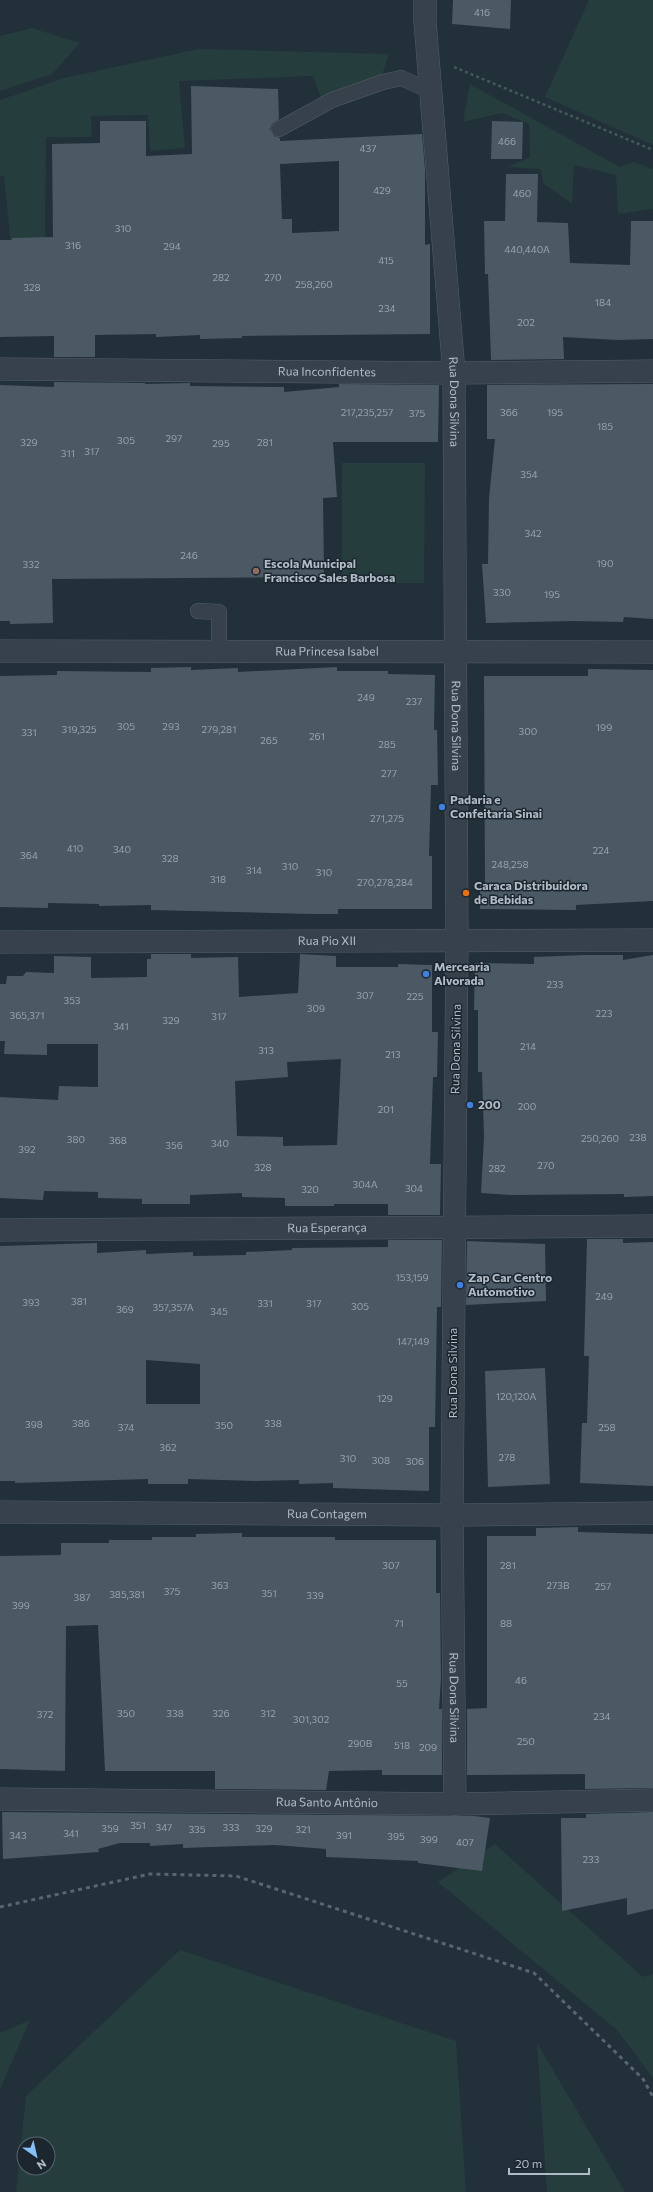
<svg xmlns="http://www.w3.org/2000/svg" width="653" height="2192" viewBox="0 0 653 2192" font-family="Commissioner,sans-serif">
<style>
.green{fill:#253d3c;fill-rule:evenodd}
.building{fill:#4b5965;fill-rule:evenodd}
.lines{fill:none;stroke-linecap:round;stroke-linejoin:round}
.lane-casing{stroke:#545f68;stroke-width:16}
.street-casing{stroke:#545f68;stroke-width:23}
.path{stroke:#445a59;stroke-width:2.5;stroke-dasharray:3 3;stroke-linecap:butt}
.lane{stroke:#36414b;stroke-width:15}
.street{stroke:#36414b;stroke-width:22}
.rail{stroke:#586672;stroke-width:3;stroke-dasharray:4 4;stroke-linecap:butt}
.education-dot{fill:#8d6e63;stroke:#1b262f;stroke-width:1.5}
.shop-dot{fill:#3f7fe0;stroke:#1b262f;stroke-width:1.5}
.food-dot{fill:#e8710a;stroke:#1b262f;stroke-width:1.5}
.labels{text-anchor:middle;stroke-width:3;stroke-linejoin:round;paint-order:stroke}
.number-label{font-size:10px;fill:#98a3ae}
.street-label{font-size:12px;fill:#b1bcc6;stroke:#1b262f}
.poi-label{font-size:12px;font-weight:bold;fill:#b1bcc6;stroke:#1b262f;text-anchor:start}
</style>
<rect width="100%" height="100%" fill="#22303a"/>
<g class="green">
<path d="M589,0H653V145L545,97Z"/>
<path d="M32,28L80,43L52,74L0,91V36Z"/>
<path d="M198,49L389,54L381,78L321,98L313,76L179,81L185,148L150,151L148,115L91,116L92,137H46L45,243L11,246L4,176H0V100L64,78Z"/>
<path d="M470,84L620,167L634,162L653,169V209L618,214L616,175L574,165L572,204L544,184L540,169L508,167L530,157L529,124L502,113L463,122Z"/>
<path d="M342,463H425L424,583H342Z"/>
<path d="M495,1844L643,1977L653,1974V2078L617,2030L438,1882Z"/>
<path d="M180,1950L456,2041L466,2192H16L26,2096ZM24,2144H48V2168H24Z"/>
<path d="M30,2020L0,2089V2033Z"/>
<path d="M537,2043L625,2192H547Z"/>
</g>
<g class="building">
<path d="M453,0H511L510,29L452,24Z"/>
<path d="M191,86L278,89L279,119L272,124L270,129L274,136L280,138V141L422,134L425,169V245L430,244V334L242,336V338L200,339V335L156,337V334L95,335V357H54V336L0,337V240H12V238L53,237L52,144L100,143V121H146V156L192,154ZM339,161V231L292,233V219H282L280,164Z"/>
<path d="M492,121L523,122L522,159H491Z"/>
<path d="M506,174H538L537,222L568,223L570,263L630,265L631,221H653V339L618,340L563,337L564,359L491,360L488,274H485L484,221H505Z"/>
<path d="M54,382L145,383V384L190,383V386L284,387V392L339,387V384L439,385L438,442H333L337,497L323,498L324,577L52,579L53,623L10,624V621H0V385L54,387Z"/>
<path d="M653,384V619L624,617L623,622L573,621L486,623L482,564H488L489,498L495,439H487V385Z"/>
<path d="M191,667V670L238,668V672L337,667V671H388V674L435,675L434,730H437L438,785H431L429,856H432V909H338V914H312L151,910V905L99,906V904L48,903V908L0,907V676L57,675V671L151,672V668Z"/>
<path d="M588,669L653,670V901L576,905V910L480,909V884H485L484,676H588Z"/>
<path d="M151,954H191V958L238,957L239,997L298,993L300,954L336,956V967H398V964L432,965V1032H438L437,1077H433L430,1164H441L440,1215H388V1204H334V1206H285V1198L242,1197V1193L190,1195V1204H142V1199L98,1198V1192L44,1191L43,1200L0,1198V1097L58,1100L59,1086L98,1087V1044H47V1055L4,1054L5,1041H0V984H6L7,976H23L26,972L54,973V956L91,957V978L147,977V959H151ZM341,1059L337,1145L283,1146V1137L237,1136L235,1081L288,1077L287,1062Z"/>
<path d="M584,955H623V960L653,955V1196L624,1197V1194L510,1195L481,1193L484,1137L482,1072H478V1010H474L475,963L534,964V957Z"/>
<path d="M587,1239H623V1243L653,1242V1486L580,1483L582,1423H587L589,1356H584Z"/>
<path d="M388,1240H442L441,1307H437L435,1427H429V1491L333,1488V1483L299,1484V1480L256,1481L188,1479V1484H148V1479L15,1483V1481H0V1246L97,1243V1253L146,1250V1254L193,1252V1256L246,1255V1252L292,1250V1248L388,1247ZM146,1360L200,1364V1404H146Z"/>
<path d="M467,1241L545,1244L546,1301L466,1305Z"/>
<path d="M545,1368L550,1484L488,1487L485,1371Z"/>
<path d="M578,1527V1532L653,1534V1788L585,1789V1774L467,1775V1709L487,1708V1536H536V1528Z"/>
<path d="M242,1533V1537H335V1540H436V1593H440L441,1678L439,1709H442V1775H382V1770L329,1771L326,1790L215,1789V1771H105L98,1625L66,1626L65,1771L0,1769V1556L61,1555V1543H109V1540H152V1537H196V1534Z"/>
<path d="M2,1812L475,1816L490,1818L482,1871L418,1863V1861L326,1857V1849L275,1845L183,1848V1844L150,1846V1843H120L98,1849L99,1852L3,1859Z"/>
<path d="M653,1812V1909L627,1915V1898L562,1911L561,1818H586V1814Z"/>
</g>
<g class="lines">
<g class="lane-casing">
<g id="lane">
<path d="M279,129L332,100L383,82L401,78L431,91"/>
<path d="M198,611L219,612V651"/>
</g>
</g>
<g class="street-casing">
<g id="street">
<path id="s1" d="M425,0V22L454,373L457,940L452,1515L455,1804"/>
<path id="s2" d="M0,369L454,373L653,371"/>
<path id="s3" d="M0,651L653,652"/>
<path id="s4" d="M0,942L653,940"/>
<path id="s5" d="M0,1230L653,1226"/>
<path id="s6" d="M0,1512L452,1515L653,1513"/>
<path id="s7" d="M0,1799L455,1804L653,1800"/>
</g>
</g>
<path class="path" d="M454,67L653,150"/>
<use href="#lane" class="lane"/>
<use href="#street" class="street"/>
<path class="rail" d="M0,1907L150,1874L236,1876L534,1973L643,2079L653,2097"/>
</g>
<circle class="education-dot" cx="256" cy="571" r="4"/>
<g class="shop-dot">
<circle cx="442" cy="807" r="4"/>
<circle cx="426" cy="974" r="4"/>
<circle cx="470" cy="1105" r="4"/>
<circle cx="460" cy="1285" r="4"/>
</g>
<circle class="food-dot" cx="466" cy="893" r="4"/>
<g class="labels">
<g class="number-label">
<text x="482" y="16">416</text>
<text x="507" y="145">466</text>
<text x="368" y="152">437</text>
<text x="382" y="194">429</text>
<text x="522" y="197">460</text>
<text x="123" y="232">310</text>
<text x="73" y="249">316</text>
<text x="172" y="250">294</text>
<text x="527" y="253">440,440A</text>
<text x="386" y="264">415</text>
<text x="221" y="281">282</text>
<text x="273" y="281">270</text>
<text x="314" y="288">258,260</text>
<text x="32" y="291">328</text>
<text x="603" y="306">184</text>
<text x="387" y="312">234</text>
<text x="526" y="326">202</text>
<text x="367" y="416">217,235,257</text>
<text x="509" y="416">366</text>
<text x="555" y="416">195</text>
<text x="417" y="417">375</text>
<text x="605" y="430">185</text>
<text x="174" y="442">297</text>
<text x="126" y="444">305</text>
<text x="29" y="446">329</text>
<text x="265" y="446">281</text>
<text x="221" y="447">295</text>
<text x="92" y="455">317</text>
<text x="68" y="457">311</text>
<text x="529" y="478">354</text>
<text x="533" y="537">342</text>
<text x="189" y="559">246</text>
<text x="605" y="567">190</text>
<text x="31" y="568">332</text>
<text x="502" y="596">330</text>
<text x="552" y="598">195</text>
<text x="366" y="701">249</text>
<text x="414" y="705">237</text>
<text x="126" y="730">305</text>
<text x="171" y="730">293</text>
<text x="604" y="731">199</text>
<text x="79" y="733">319,325</text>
<text x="219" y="733">279,281</text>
<text x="528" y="735">300</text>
<text x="29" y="736">331</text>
<text x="317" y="740">261</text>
<text x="269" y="744">265</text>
<text x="387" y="748">285</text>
<text x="389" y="777">277</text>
<text x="387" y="822">271,275</text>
<text x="75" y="852">410</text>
<text x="122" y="853">340</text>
<text x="601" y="854">224</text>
<text x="29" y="859">364</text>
<text x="170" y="862">328</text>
<text x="510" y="868">248,258</text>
<text x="290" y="870">310</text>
<text x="254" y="874">314</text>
<text x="324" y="876">310</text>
<text x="218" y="883">318</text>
<text x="385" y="886">270,278,284</text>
<text x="555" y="988">233</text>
<text x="365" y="999">307</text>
<text x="415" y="1000">225</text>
<text x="72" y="1004">353</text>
<text x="316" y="1012">309</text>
<text x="604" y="1017">223</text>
<text x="27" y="1019">365,371</text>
<text x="219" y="1020">317</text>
<text x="171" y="1024">329</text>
<text x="121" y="1030">341</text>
<text x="528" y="1050">214</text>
<text x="266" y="1054">313</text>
<text x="393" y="1058">213</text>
<text x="527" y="1110">200</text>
<text x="386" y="1113">201</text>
<text x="638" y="1141">238</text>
<text x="600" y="1142">250,260</text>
<text x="76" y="1143">380</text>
<text x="118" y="1144">368</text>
<text x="220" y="1147">340</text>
<text x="174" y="1149">356</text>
<text x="27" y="1153">392</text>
<text x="546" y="1169">270</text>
<text x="263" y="1171">328</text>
<text x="497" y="1172">282</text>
<text x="365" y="1188">304A</text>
<text x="414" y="1192">304</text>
<text x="310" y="1193">320</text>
<text x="412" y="1281">153,159</text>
<text x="604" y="1300">249</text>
<text x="79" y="1305">381</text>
<text x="31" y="1306">393</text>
<text x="265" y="1307">331</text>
<text x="314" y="1307">317</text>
<text x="360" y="1310">305</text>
<text x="173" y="1311">357,357A</text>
<text x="125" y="1313">369</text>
<text x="219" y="1315">345</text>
<text x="413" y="1345">147,149</text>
<text x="516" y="1400">120,120A</text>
<text x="385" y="1402">129</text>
<text x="81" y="1427">386</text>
<text x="273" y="1427">338</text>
<text x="34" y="1428">398</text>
<text x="224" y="1429">350</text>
<text x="126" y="1431">374</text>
<text x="607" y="1431">258</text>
<text x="168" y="1451">362</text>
<text x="507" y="1461">278</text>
<text x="348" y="1462">310</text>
<text x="381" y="1464">308</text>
<text x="415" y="1465">306</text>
<text x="391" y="1569">307</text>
<text x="508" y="1569">281</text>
<text x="220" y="1589">363</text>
<text x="558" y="1589">273B</text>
<text x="603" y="1590">257</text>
<text x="172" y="1595">375</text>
<text x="269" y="1597">351</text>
<text x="127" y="1598">385,381</text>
<text x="315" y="1599">339</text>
<text x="82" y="1601">387</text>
<text x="21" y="1609">399</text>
<text x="399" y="1627">71</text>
<text x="506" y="1627">88</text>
<text x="521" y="1684">46</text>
<text x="402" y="1687">55</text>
<text x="126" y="1717">350</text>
<text x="175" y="1717">338</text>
<text x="221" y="1717">326</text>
<text x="268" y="1717">312</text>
<text x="45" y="1718">372</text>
<text x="602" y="1720">234</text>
<text x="311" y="1723">301,302</text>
<text x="526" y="1745">250</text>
<text x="360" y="1747">290B</text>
<text x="402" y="1749">518</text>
<text x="428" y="1751">209</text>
<text x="138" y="1829">351</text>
<text x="164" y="1831">347</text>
<text x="231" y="1831">333</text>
<text x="110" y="1832">359</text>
<text x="264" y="1832">329</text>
<text x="197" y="1833">335</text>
<text x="303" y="1833">321</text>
<text x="71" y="1837">341</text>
<text x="18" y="1839">343</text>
<text x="344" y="1839">391</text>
<text x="396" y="1840">395</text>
<text x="429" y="1843">399</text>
<text x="465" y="1846">407</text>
<text x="591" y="1863">233</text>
</g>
<g class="street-label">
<text dy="4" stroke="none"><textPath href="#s2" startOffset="327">Rua Inconfidentes</textPath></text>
<text dy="4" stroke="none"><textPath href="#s1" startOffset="403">Rua Dona Silvina</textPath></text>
<text dy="4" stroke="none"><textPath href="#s3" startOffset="327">Rua Princesa Isabel</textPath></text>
<text dy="4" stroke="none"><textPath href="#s1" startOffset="727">Rua Dona Silvina</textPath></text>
<text dy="4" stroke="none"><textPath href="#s4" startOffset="327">Rua Pio XII</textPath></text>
<text transform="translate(456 1049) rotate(-89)" y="4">Rua Dona Silvina</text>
<text dy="4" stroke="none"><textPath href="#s5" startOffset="327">Rua Esperança</textPath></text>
<text transform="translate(453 1373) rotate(-90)" y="4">Rua Dona Silvina</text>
<text dy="4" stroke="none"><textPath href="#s6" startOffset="327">Rua Contagem</textPath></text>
<text dy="4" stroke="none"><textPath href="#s1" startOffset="1699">Rua Dona Silvina</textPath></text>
<text dy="4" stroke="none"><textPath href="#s7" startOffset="327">Rua Santo Antônio</textPath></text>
</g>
<g class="poi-label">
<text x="264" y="568">Escola Municipal<tspan x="264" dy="14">Francisco Sales Barbosa</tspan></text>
<text x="450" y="804">Padaria e<tspan x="450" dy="14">Confeitaria Sinai</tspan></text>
<text x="474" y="890">Caraca Distribuidora<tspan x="474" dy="14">de Bebidas</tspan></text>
<text x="434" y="971">Mercearia<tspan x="434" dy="14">Alvorada</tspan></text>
<text x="478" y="1109">200</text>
<text x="468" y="1282">Zap Car Centro<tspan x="468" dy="14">Automotivo</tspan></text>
</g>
</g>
<g transform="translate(36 2156) rotate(146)"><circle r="19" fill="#1b262f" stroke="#57626b"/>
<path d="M0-3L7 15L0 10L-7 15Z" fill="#86c0f6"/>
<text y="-6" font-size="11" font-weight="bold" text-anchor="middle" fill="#b1bcc6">N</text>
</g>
<path d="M509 2168v6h80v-6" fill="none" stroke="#b1bcc6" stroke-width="2"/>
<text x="515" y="2168" font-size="12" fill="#b1bcc6" stroke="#1b262f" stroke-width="3" paint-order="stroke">20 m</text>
</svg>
